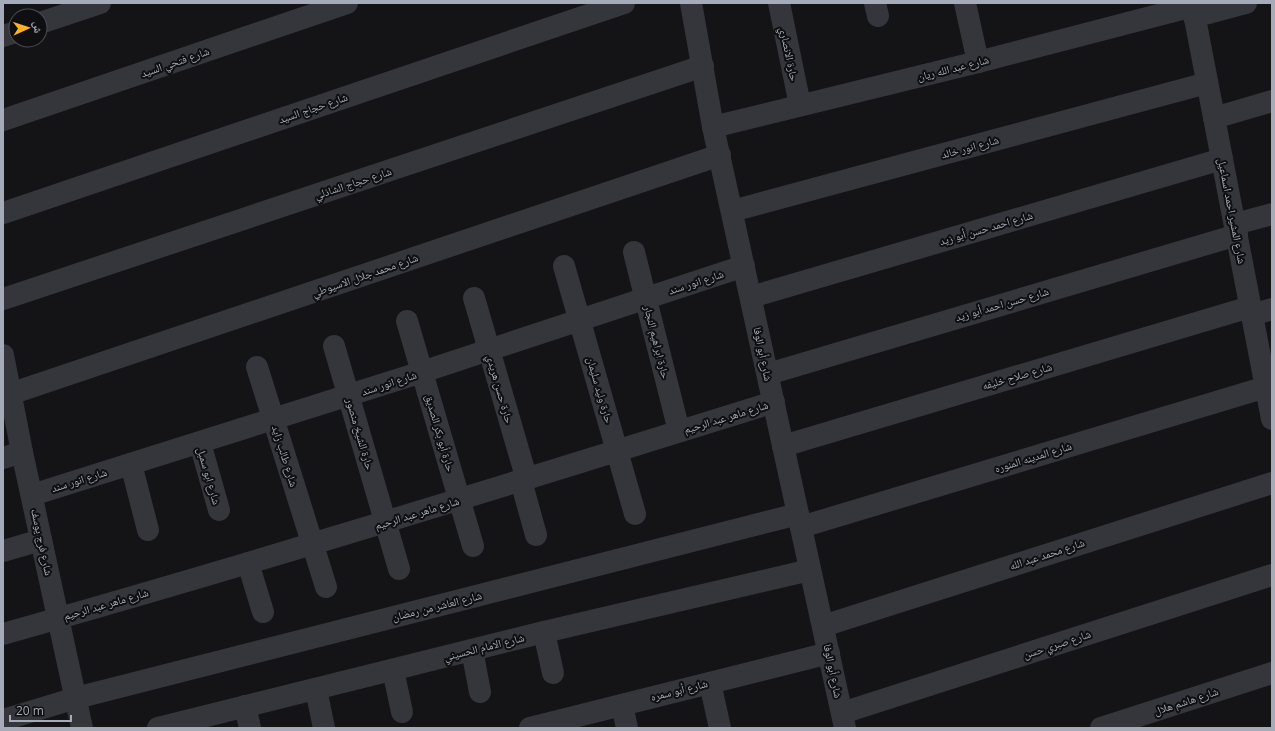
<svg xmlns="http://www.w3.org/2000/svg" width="1275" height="731" viewBox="0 0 1275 731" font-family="'Open Sans','Noto Naskh Arabic',sans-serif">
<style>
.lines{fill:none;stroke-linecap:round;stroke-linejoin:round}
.minor{stroke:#35363c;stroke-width:22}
.labels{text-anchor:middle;stroke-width:4;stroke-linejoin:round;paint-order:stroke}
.street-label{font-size:11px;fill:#a5abb8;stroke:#0f0f11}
</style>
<rect width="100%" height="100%" fill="#141416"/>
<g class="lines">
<g class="minor">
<path d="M691,3L713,127L845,728"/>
<path d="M779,3L800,105"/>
<path d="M875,3L878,16"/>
<path d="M965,3L978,62"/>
<path d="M1192,3L1272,419"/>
<path d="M1194,17L1246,3"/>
<path d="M40,23L100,3"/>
<path d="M3,36L16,32"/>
<path d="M1214,118L1272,101"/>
<path d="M3,120L347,3"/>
<path d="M713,127L978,62L1193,6"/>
<path d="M732,211L1207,83"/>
<path d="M3,213L624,3"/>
<path d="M1235,224L1272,214"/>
<path d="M634,252L679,431"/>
<path d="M564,266L635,514"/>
<path d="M751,297L1222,159"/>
<path d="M474,298L527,480"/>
<path d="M3,299L703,66"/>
<path d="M1252,315L1272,309"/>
<path d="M407,321L473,546"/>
<path d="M334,346L399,569"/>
<path d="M3,355L22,452L82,728"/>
<path d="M257,367L326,587"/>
<path d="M768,374L1237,235"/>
<path d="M10,394L720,155"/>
<path d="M200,443L219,510"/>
<path d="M783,446L1250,307"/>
<path d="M3,458L22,452"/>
<path d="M131,464L148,530"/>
<path d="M521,481L536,535"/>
<path d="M32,495L422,372L744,266"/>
<path d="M801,527L1266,387"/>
<path d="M3,551L41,540"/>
<path d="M248,563L263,612"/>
<path d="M823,626L1272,483"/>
<path d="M544,632L553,673"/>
<path d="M3,634C262,561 517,482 774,402"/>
<path d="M472,650L480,692"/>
<path d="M393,670L402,712"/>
<path d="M710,683L720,728"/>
<path d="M316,689L324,728"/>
<path d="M622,705L627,728"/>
<path d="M245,706L250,728"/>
<path d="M842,713L1272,575"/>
<path d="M3,720L76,698L798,514"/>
<path d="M158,728L544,632L810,570"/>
<path d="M530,728L829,653"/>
<path d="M1101,728L1272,673"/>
</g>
</g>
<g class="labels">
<g class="street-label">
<text transform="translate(789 54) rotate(78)" y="4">حارة الانصاري</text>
<text transform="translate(175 62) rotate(-19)" y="4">شارع فتحي السيد</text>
<text transform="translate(953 68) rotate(-14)" y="4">شارع عبد الله ريان</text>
<text transform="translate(313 108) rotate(-19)" y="4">شارع حجاج السيد</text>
<text transform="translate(970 147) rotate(-15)" y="4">شارع انور خالد</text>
<text transform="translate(353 183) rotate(-18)" y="4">شارع حجاج الشاذلي</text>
<text transform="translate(1232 211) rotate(79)" y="4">شارع المشير احمد اسماعيل</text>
<text transform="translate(986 228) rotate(-16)" y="4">شارع احمد حسن أبو زيد</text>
<text transform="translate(365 275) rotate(-19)" y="4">شارع محمد جلال الاسيوطي</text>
<text transform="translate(696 282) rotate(-18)" y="4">شارع انور سند</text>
<text transform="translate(1002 304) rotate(-16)" y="4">شارع حسن احمد أبو زيد</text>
<text transform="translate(657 342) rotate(76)" y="4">حارة ابراهيم النجار</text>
<text transform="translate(763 354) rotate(78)" y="4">شارع أبو الوفا</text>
<text transform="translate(1017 376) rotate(-16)" y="4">شارع صلاح خليفه</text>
<text transform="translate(389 383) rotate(-18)" y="4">شارع انور سند</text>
<text transform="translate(500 389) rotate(74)" y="4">حارة حسن هريدي</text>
<text transform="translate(600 390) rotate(74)" y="4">حارة وليد سليمان</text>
<text transform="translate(726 417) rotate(-17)" y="4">شارع ماهر عبد الرحيم</text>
<text transform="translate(440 433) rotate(74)" y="4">حارة أبو بكر الصديق</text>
<text transform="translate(360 434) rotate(74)" y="4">حارة الشيخ منصور</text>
<text transform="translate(285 456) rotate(73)" y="4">شارع طالب زايد</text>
<text transform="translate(1033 457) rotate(-17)" y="4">شارع المدينه المنوره</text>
<text transform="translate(209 476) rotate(74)" y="4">شارع ابو سمبل</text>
<text transform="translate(79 480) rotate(-17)" y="4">شارع انور سند</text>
<text transform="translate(417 513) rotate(-17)" y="4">شارع ماهر عبد الرحيم</text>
<text transform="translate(42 542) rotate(78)" y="4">شارع فرج يوسف</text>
<text transform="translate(1047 554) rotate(-18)" y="4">شارع محمد عبد الله</text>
<text transform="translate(106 604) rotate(-16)" y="4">شارع ماهر عبد الرحيم</text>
<text transform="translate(437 606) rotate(-14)" y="4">شارع العاشر من رمضان</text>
<text transform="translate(1057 644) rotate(-18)" y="4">شارع صبري حسن</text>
<text transform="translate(484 647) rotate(-14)" y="4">شارع الامام الحسيني</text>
<text transform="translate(833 671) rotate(78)" y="4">شارع أبو الوفا</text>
<text transform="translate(679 690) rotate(-14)" y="4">شارع أبو سمره</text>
<text transform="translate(1186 701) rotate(-18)" y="4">شارع هاشم هلال</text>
</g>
</g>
<rect width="1275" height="731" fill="none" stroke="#a5abb8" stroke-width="8"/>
<g transform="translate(28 28) rotate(87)"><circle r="19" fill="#0f0f11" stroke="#4b4d54"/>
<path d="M0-3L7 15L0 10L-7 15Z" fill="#ffb024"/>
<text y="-6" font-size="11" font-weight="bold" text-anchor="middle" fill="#a5abb8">ش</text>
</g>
<path d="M10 715v6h61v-6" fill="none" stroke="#a5abb8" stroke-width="2"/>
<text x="16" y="715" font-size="12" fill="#a5abb8" stroke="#0f0f11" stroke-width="3" paint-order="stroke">20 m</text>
</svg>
